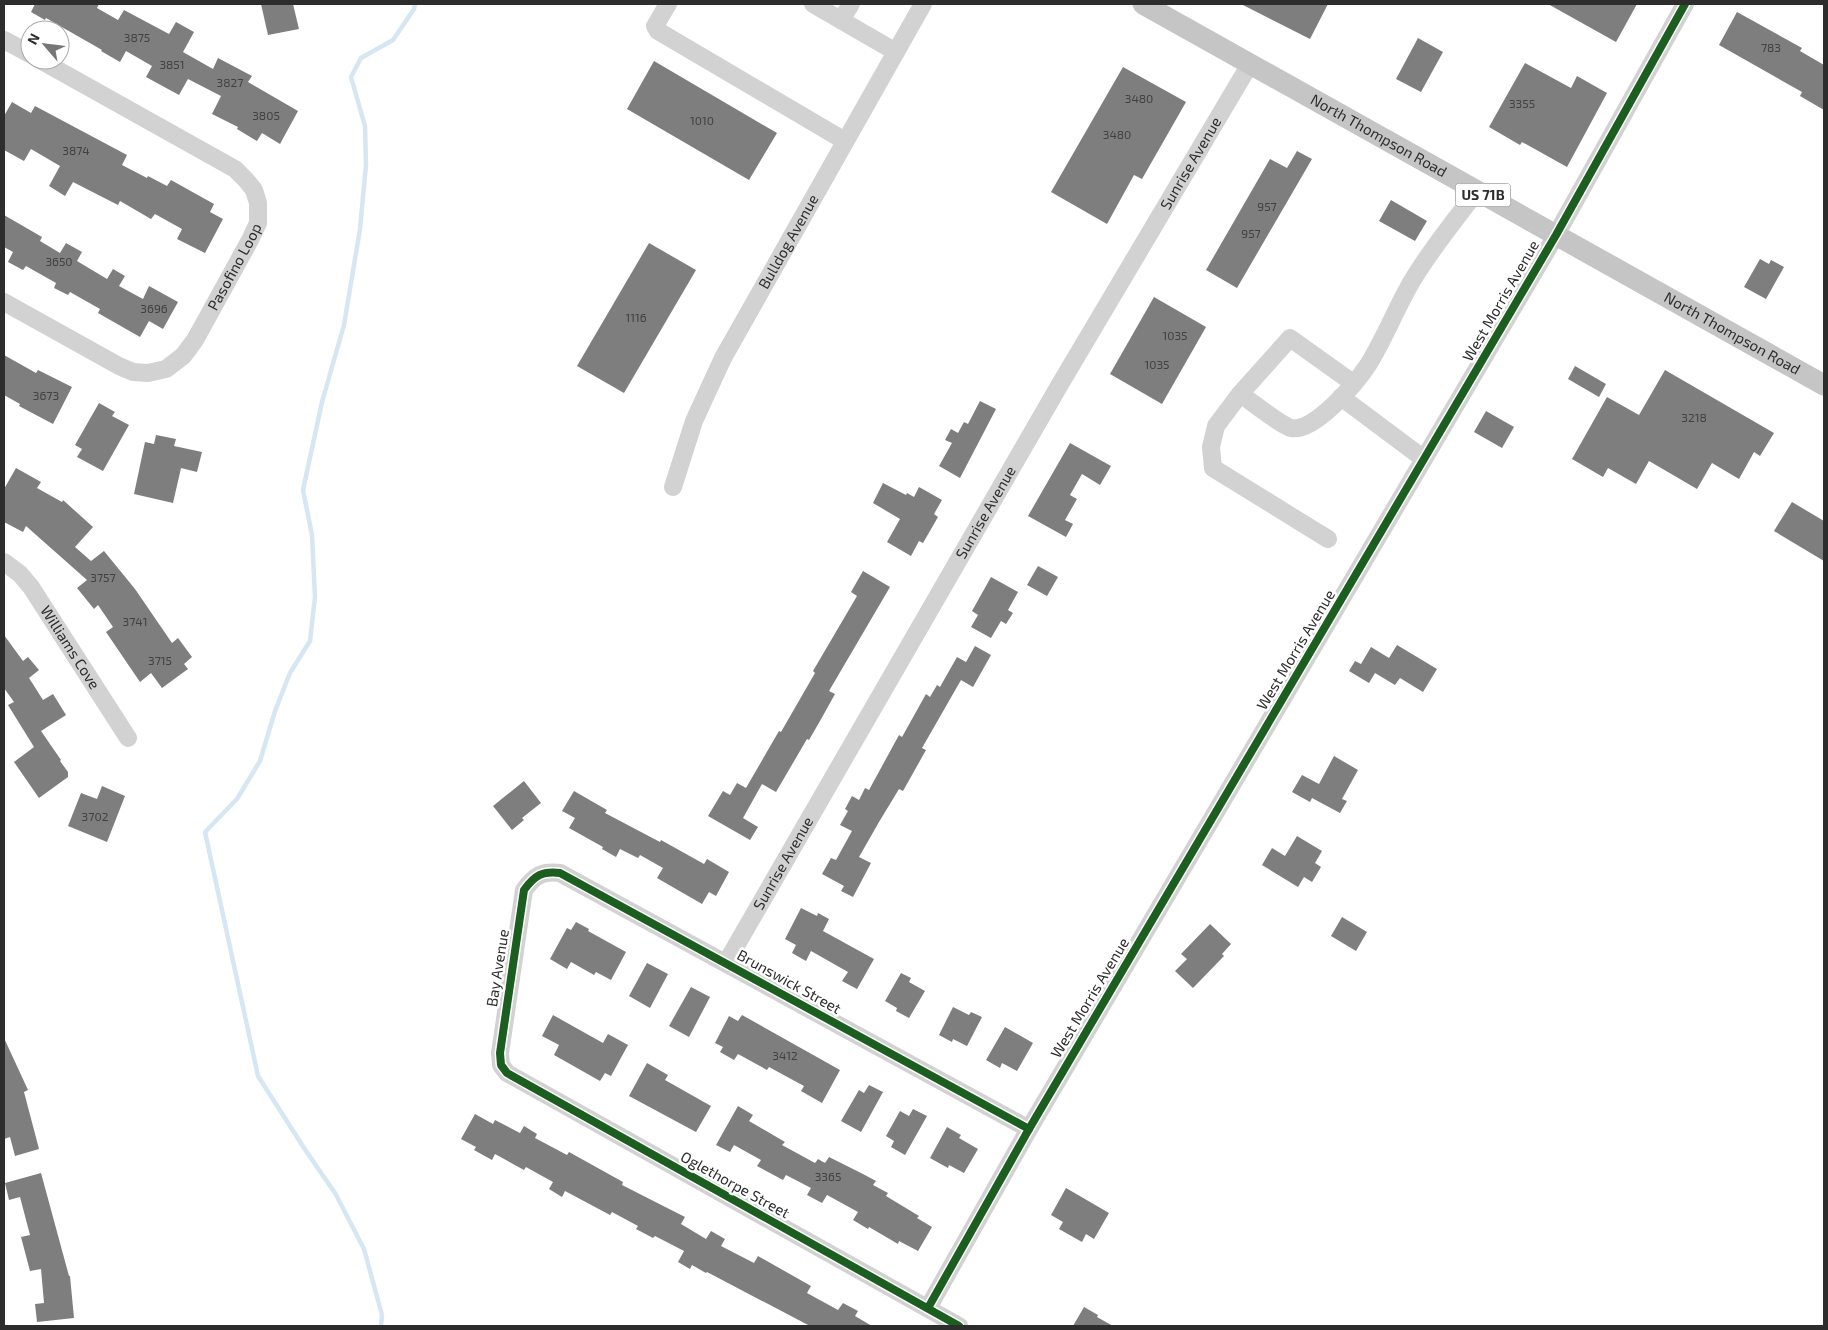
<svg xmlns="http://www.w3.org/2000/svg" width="1828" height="1330" viewBox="0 0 1828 1330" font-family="'Exo 2',sans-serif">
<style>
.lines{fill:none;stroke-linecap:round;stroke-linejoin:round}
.stream{stroke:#d6e6f2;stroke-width:4.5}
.building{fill:#7e7e7e}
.minor{stroke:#d2d2d2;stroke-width:18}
.major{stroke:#c5c5c5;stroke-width:21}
.cycleway-casing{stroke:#fff;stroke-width:11}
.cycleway{stroke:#1b5e20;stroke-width:8}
.labels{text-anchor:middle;stroke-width:5;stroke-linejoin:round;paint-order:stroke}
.number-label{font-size:12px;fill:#414141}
.shield{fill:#fff;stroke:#6c6c6c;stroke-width:1}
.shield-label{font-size:14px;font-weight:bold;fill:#2d2d2d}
.street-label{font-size:15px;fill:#2d2d2d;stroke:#fff}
</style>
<rect width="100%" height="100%" fill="#fff"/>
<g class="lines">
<path class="stream" d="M381,1326L382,1315L364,1249L335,1193L306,1151L258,1076L205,832L237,799L260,761L275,711L290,673L310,641L315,597L312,535L303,490L322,402L344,325L360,229L366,165L365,126L351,77L361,58L393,40L414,9L415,4"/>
</g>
<g class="building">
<path d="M35,4H99L97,8L118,20L124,10L169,34L176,22L194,32L183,52L213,69L218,58L252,76L248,82L298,111L280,144L262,133L257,141L237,129L238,127L212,114L221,96L188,79L179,95L146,77L152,66L126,51L120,62L101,51L102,50L46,18L45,20L31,12Z"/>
<path d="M261,4H293L299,29L268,35Z"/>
<path d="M1241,4H1328L1310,39Z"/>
<path d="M1548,4H1637L1616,42Z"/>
<path d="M1737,12L1802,48L1800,51L1824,65V110L1800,96L1802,92L1719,45Z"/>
<path d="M1418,38L1443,52L1421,92L1396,79Z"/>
<path d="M654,61L777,133L749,180L627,109Z"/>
<path d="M1525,63L1571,88L1577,76L1607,93L1567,167L1522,142L1520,145L1489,127Z"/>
<path d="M1123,67L1186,102L1142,179L1134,175L1107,224L1051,192Z"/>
<path d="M12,102L31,113L35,106L127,155L122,165L147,178L148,176L167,186L171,180L214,204L210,212L223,219L205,253L177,239L182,229L155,214L151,219L120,201L118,205L73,182L65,196L49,186L60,166L31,149L24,161L4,150V116Z"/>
<path d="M1297,151L1312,159L1237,288L1206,270L1270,159L1287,168Z"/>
<path d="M1391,200L1427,221L1415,241L1379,221Z"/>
<path d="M4,215L42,237L40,241L60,253L66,243L82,252L77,261L107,279L113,269L125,276L119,286L143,299L149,286L178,302L163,329L149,321L140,337L98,313L100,309L70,292L68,295L54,288L56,283L26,266L23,270L8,262L13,252L4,247Z"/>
<path d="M649,243L696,270L624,393L577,366Z"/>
<path d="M1760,259L1769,264L1771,260L1784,267L1766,299L1744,287Z"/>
<path d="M1154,297L1206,327L1162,404L1110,374Z"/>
<path d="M4,355L36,373L38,370L72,387L53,424L19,406L20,404L4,395Z"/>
<path d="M1575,366L1606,384L1599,397L1568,379Z"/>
<path d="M1665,370L1774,433L1760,456L1754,452L1739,479L1712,463L1697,489L1649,461L1636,484L1608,468L1603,477L1572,459L1607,397L1639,415Z"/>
<path d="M980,401L996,409L960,478L939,466L952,443L945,440L951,429L958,433L964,422L968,424Z"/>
<path d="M99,403L115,412L112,416L129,425L103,471L77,457L82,449L75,445Z"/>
<path d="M1486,411L1514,427L1502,448L1474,432Z"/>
<path d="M156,435L176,439L174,446L202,452L197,472L181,468L173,503L134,494L145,442L154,444Z"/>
<path d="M1070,443L1111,466L1100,485L1082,474L1070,495L1077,499L1065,520L1073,524L1066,537L1028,516Z"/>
<path d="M16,468L41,482L37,488L62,502L63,500L93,527L75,547L91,561L104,551L135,589L172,643L178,638L192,657L184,664L188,669L162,688L151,673L140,682L106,632L113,627L98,605L94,609L77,588L87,580L26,526L23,532L4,522V489Z"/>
<path d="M883,483L906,495L907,493L914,497L919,487L942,500L934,514L938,517L923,543L919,541L911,556L887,542L900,519L873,503Z"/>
<path d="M1792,502L1824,521V561L1774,531Z"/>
<path d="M1038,566L1058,577L1047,596L1027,585Z"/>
<path d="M863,571L890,587L829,691L835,694L820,721L809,740L807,739L776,792L762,784L743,818L758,827L750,840L708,816L723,791L730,795L737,783L746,788L779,731L781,732L815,673L813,671L857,596L851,592Z"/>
<path d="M991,577L1018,592L1008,610L1013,613L1006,624L1001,621L991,638L971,627L978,615L972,611Z"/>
<path d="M4,635L23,661L28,657L39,670L29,678L43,700L53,694L66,715L41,731L61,760L60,761L68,772V777L39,798L14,762L34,747L8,705L14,702L4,688Z"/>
<path d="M1397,645L1437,669L1423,692L1400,678L1395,685L1375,673L1369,683L1349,671L1355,661L1361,664L1371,647L1389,658Z"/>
<path d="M975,646L991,655L973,687L961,680L922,748L926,750L903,791L899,789L879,822L859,857L871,863L853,897L841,891L844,886L822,874L831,858L836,860L852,831L840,825L848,811L845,809L852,796L859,800L865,788L869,790L899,735L902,737L926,694L930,697L937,685L940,687L957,657L966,662Z"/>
<path d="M1334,756L1358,770L1342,799L1347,801L1340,813L1312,798L1310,802L1292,792L1302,775L1319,784Z"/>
<path d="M524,781L541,803L522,818L524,820L512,830L493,806Z"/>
<path d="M102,786L125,796L107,842L68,826L81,793L97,799Z"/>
<path d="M574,791L607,810L605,813L660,842L661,840L704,864L707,859L729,872L716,896L709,892L702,904L657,878L663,868L640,855L638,858L620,849L616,857L602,849L603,847L569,828L575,818L562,811Z"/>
<path d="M1297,836L1322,851L1315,863L1321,867L1312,882L1304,877L1298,887L1262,865L1272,848L1285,856Z"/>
<path d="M801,908L817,916L818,913L829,919L823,931L874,959L857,989L842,981L848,972L811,951L806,961L792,953L796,945L785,939Z"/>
<path d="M1342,917L1367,932L1356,951L1331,936Z"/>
<path d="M576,922L589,929L588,931L626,952L611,980L596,972L594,975L571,962L567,969L550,959L567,928L571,930Z"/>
<path d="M1210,924L1231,944L1222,954L1224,956L1193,988L1175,971L1187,959L1181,954Z"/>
<path d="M647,963L668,974L650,1008L629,996Z"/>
<path d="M901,973L911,978L909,982L925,991L909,1018L896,1011L897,1008L885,1001Z"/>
<path d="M691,987L710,997L689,1037L669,1026Z"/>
<path d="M953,1007L969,1015L971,1012L982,1017L967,1046L953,1039L952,1042L939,1035Z"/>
<path d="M553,1015L603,1043L608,1034L628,1045L611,1076L605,1073L600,1081L554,1055L559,1045L542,1036Z"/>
<path d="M742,1015L840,1070L822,1103L801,1091L804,1086L769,1067L767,1070L738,1054L734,1060L720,1052L723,1047L715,1043L729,1016L738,1021Z"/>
<path d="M1005,1027L1033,1043L1017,1071L1002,1063L1000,1068L986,1060Z"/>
<path d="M4,1038L28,1090L24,1092L39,1149L15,1156L10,1137L4,1139Z"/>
<path d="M647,1063L668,1075L665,1080L711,1106L696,1132L629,1096Z"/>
<path d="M869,1085L883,1092L861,1132L841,1121L859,1090L864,1093Z"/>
<path d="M738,1106L753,1115L749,1121L785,1142L782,1145L815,1163L818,1159L825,1163L829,1157L863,1174L876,1181L873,1185L888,1193L886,1196L919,1216L917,1218L932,1227L918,1251L899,1241L898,1244L869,1227L868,1229L853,1220L858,1212L827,1195L822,1203L807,1195L811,1188L786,1175L783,1180L757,1166L761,1160L734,1145L730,1152L716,1145Z"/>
<path d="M913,1109L927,1116L905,1155L891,1147L894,1141L886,1136L900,1111L909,1116Z"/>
<path d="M475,1114L493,1124L495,1120L520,1133L524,1126L537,1134L535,1138L567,1155L569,1152L623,1182L622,1185L685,1217L681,1224L706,1239L711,1231L725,1239L721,1246L754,1263L758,1256L811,1286L807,1293L838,1310L843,1303L858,1311L855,1316L872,1326H810L707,1272L706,1273L692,1265L690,1269L678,1262L684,1251L655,1236L653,1238L636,1229L638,1226L612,1212L610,1215L565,1191L562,1197L549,1189L553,1182L526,1167L524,1170L495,1154L492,1160L474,1150L476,1147L461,1139Z"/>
<path d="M947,1127L961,1135L959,1138L978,1149L964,1173L949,1165L948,1168L930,1158Z"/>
<path d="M41,1173L69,1276H70L74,1318L37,1322L35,1304L44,1303L41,1269L30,1271L21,1237L30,1235L20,1197L9,1200L5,1183Z"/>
<path d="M1066,1188L1109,1213L1094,1239L1086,1234L1082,1242L1059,1229L1063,1222L1051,1215Z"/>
<path d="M1084,1307L1098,1315L1097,1317L1113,1326H1073Z"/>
</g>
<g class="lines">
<g class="minor">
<path d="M668,4L655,26L658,31L845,141"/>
<path d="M813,4L896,52"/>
<path d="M841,20L851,4"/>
<path d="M4,40L30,54"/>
<path id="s1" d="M4,302L119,366L133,372L148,373L166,369L183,356L195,340L250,240L258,223V203L254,190L246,180L235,169L40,60"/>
<path d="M1240,394L1290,338L1353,383"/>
<path d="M1341,397L1424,459"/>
<path id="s2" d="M673,487L694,421L723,358L923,4"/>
<path d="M1328,539L1213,468L1211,447L1216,426L1240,394C1251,401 1280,425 1291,428C1314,433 1356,383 1368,365C1385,338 1396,308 1412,281C1431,249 1455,220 1477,191"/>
<path id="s3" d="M4,562L20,574L31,587L128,738"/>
<path id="s4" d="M726,963L1059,386L1250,64"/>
<path d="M928,1308L1029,1129L1556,235L1685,4"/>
<path d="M959,1326L507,1073L501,1065L500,1053L524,890C535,875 542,871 560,873L1029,1129"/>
</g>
<path class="major" id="s5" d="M1143,4L1824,385"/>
<g class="cycleway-casing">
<g id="cycleway">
<path d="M928,1308L1029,1129L1556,235L1685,4"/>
<path d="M959,1326L507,1073L501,1065L500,1053L524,890C535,875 542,871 560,873L1029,1129"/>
</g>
</g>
<use href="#cycleway" class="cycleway"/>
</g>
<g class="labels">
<g class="number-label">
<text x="137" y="42">3875</text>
<text x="1771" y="52">783</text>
<text x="172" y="69">3851</text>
<text x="230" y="87">3827</text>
<text x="1139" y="103">3480</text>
<text x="1522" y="108">3355</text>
<text x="266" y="120">3805</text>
<text x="702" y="125">1010</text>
<text x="1117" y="139">3480</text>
<text x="76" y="155">3874</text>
<text x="1267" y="211">957</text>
<text x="1251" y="238">957</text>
<text x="59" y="266">3650</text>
<text x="154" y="313">3696</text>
<text x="636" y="322">1116</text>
<text x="1175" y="340">1035</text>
<text x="1157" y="369">1035</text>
<text x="46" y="400">3673</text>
<text x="1694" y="422">3218</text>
<text x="103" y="582">3757</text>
<text x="135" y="626">3741</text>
<text x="160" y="665">3715</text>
<text x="95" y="821">3702</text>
<text x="785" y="1060">3412</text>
<text x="828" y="1181">3365</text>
</g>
<rect class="shield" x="1455.5" y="183.5" width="55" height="23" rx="4"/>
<g class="shield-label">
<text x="1483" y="200">US 71B</text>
</g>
<g class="street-label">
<text dy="5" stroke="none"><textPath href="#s5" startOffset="270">North Thompson Road</textPath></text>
<text dy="5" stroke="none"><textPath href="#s4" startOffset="925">Sunrise Avenue</textPath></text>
<text dy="5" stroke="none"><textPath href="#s2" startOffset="272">Bulldog Avenue</textPath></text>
<text dy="5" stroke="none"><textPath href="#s1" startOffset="305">Pasofino Loop</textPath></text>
<text transform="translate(1501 301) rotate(-60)" y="5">West Morris Avenue</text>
<text dy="5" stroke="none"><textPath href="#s5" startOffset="675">North Thompson Road</textPath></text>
<text dy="5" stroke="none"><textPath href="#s4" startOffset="520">Sunrise Avenue</textPath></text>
<text dy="5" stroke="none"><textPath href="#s3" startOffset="109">Williams Cove</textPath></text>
<text transform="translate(1296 650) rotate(-59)" y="5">West Morris Avenue</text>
<text dy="5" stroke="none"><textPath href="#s4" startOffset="115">Sunrise Avenue</textPath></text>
<text transform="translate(498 968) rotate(-81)" y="5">Bay Avenue</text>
<text transform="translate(789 982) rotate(29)" y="5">Brunswick Street</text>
<text transform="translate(1090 998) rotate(-59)" y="5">West Morris Avenue</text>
<text transform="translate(735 1185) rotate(29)" y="5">Oglethorpe Street</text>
</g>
</g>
<rect width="1828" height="1330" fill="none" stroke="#2d2d2d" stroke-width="10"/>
<g transform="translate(45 45) rotate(298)"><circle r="24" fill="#ffffff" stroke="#ababab"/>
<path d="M0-4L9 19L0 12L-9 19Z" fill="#767676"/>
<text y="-8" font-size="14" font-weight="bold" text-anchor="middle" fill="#2d2d2d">N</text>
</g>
</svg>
